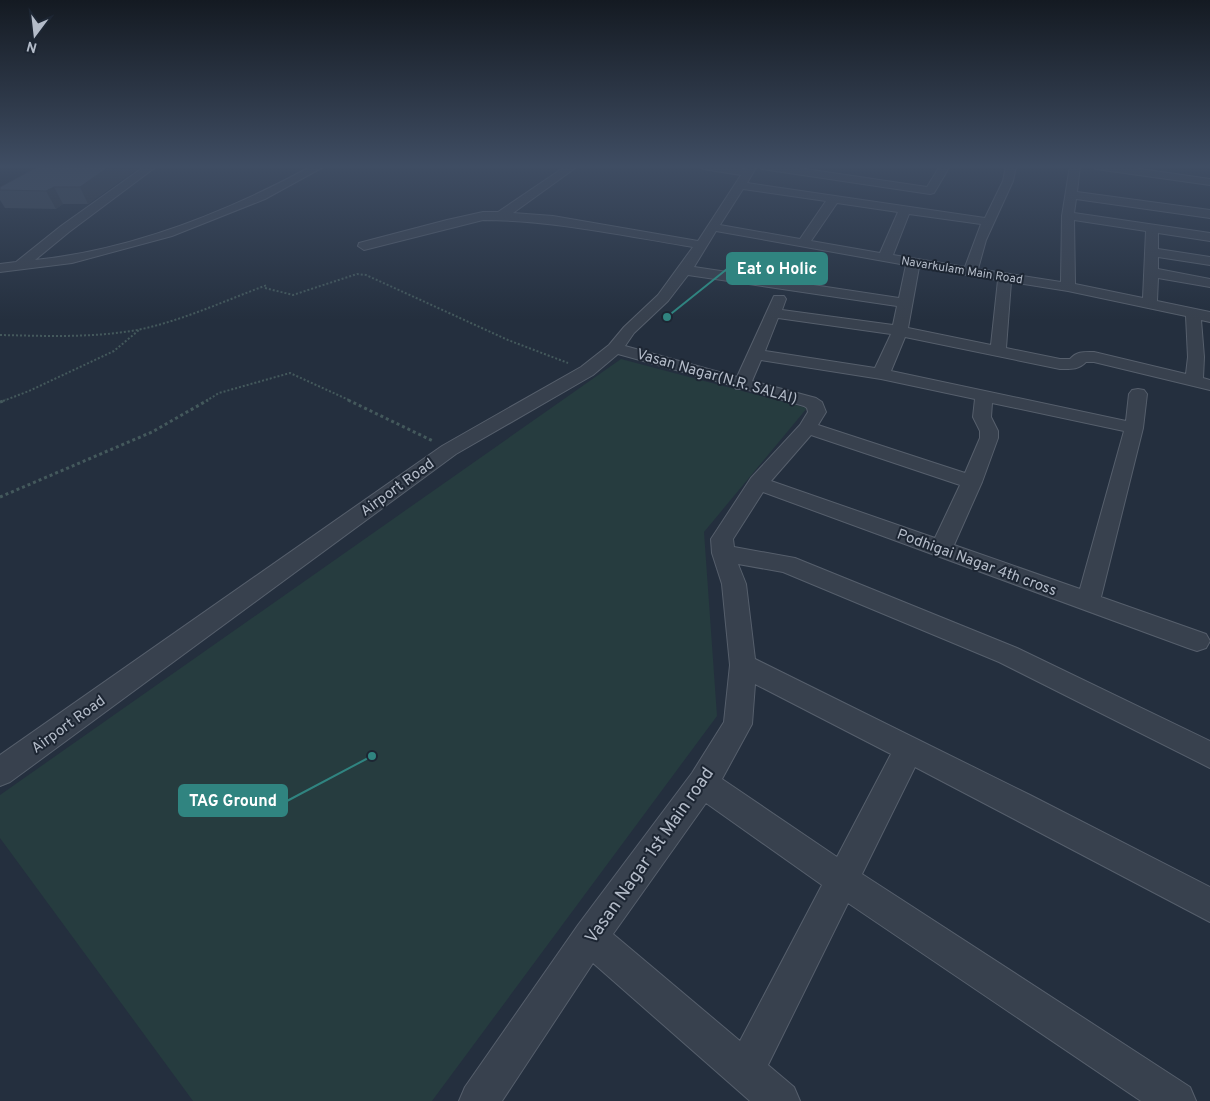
<svg xmlns="http://www.w3.org/2000/svg" width="1210" height="1101" viewBox="0 0 1210 1101" font-family="Overpass,sans-serif">
<style>
.green{fill:#263c3f}
.lines{fill:none;stroke-linecap:round;stroke-linejoin:round}
.minor-casing{stroke:#565f6c;stroke-width:2}
.path-far1{stroke:#44595c;stroke-width:2;stroke-dasharray:2 2;stroke-linecap:butt}
.path{stroke:#44595c;stroke-width:3;stroke-dasharray:3 3;stroke-linecap:butt}
.minor{fill:#38414e;fill-rule:evenodd}
.wall{fill:#3b4654}
.shaded-wall{fill:#303945}
.building{fill:#455162;stroke:#303945}
.labels{text-anchor:middle;stroke-width:4;stroke-linejoin:round;paint-order:stroke}
.far-street-label{font-size:12px;fill:#b4bcc9;stroke:#1d2633}
.street-label{font-size:15px;fill:#b4bcc9;stroke:#1d2633}
.near-street-label{font-size:18px;fill:#b4bcc9;stroke:#1d2633}
.leader{fill:none;stroke:#308480;stroke-width:2}
.callout-dot{fill:#308480;stroke:#1d2633;stroke-width:2}
.callout{fill:#308480;stroke:#308480;stroke-width:2}
.callout-label{font-size:16px;text-anchor:middle;font-weight:bold;fill:#fff}
</style>
<rect width="100%" height="100%" fill="#242f3e"/>
<path class="green" d="M621,359L807,408L704,532L717,716L432,1101H193L0,838V795Z"/>
<g class="lines">
<g class="minor-casing">
<g id="minor">
<path d="M145,166H157L69,232L35,260C132,250 227,212 312,166H325L265,199L172,236L72,263L0,272V264L16,262L61,226Z"/>
<path d="M566,166H578L513,213L553,216L698,241L741,175L703,169L698,166H725L745,169L747,166H757L747,183L985,218L1003,181L1006,166H1016L1013,181L986,240L978,269L1061,282L1062,216L1070,166H1080L1077,192L1210,210V218L1076,199L1074,213L1210,233V241L1158,233V249L1210,257V265L1158,257V269L1210,279V287L1158,278L1157,301L1210,312V322L1201,320L1204,357L1203,378L1210,380V390L1094,362H1086C1078,370 1071,369 1060,369L905,337L891,371L1126,421L1129,394L1132,390L1138,389L1144,390L1147,394L1143,428L1101,597L1206,634L1210,641L1206,648L1197,651L1188,648L763,492L733,539L734,547L795,558L1017,648L1210,741V768L999,662L783,572L738,564L746,584L755,659L1030,795L1210,887V922L915,767L862,874L1190,1087L1196,1101H1141L848,903L768,1065L794,1087L800,1101H750L593,963L502,1101H459L465,1087L578,925L692,773L724,722L730,665L722,584L712,553L711,539L751,478L800,425L808,412L807,408L804,406L745,389H736L734,386L618,354L593,375L456,454L10,782L0,786V755L442,446L581,367L609,345L624,327L658,295L693,247C624,236 554,220 483,220L364,250L358,246L359,243L447,220L483,212H498ZM743,189L826,201L800,239L720,225ZM837,203L898,212L880,253L811,241ZM909,214L981,224L965,267L893,255ZM1074,220L1146,231L1143,298L1075,284ZM716,231L906,265L899,298L694,267ZM919,267L998,280L991,345L908,328ZM688,275L897,306L893,325L782,310L786,299L784,296H774L737,377L625,346L634,333L668,301ZM1011,282L1068,291L1186,316L1188,357L1186,374L1094,352C1084,352 1077,351 1070,359H1060L1006,348ZM778,318L891,334L875,368L765,351ZM761,360L881,379L975,399L973,417L980,431V438L965,473L818,425L826,412L822,402L816,398L752,381ZM992,403L1124,431L1080,589L954,545L982,482L998,438V431L991,417ZM811,435L960,485L935,538L771,481ZM755,684L891,754L837,857L722,779L752,724ZM706,803L822,885L740,1041L613,934Z"/>
<path d="M757,166H785L927,187L940,166H950L934,193L930,194L762,169Z"/>
<path d="M1091,166H1120L1210,179V185L1096,169Z"/>
</g>
</g>
<g class="path-far1">
<path d="M265,288L293,295L357,274L366,275L508,340L568,363"/>
<path d="M0,335C46,336 92,338 137,330C182,321 224,301 267,285"/>
<path d="M3,401L29,391L114,351L139,330"/>
<path d="M206,401L219,393L290,373L351,401"/>
</g>
<g class="path">
<path d="M348,400L433,441"/>
<path d="M0,402L6,400"/>
<path d="M0,497L152,432L208,400"/>
</g>
<use href="#minor" class="minor"/>
</g>
<path class="wall" d="M141,166L88,204H63L56,209L5,208L0,200V187Z"/>
<g class="shaded-wall">
<path d="M110,166H141L88,204L80,187Z"/>
<path d="M54,187L63,204L56,209L46,191Z"/>
</g>
<path class="building" d="M39,166H110L80,187H54L46,191L0,190V187Z"/>
<linearGradient id="sky" x2="0" y2="1"><stop stop-color="#141a22"/><stop offset="0.52" stop-color="#3f4d63"/><stop offset="1" stop-color="#3f4d63" stop-opacity="0"/></linearGradient>
<rect width="1210" height="320" fill="url(#sky)"/>
<g class="labels">
<g class="far-street-label">
<text transform="translate(962 270) rotate(9)" y="4">Navarkulam Main Road</text>
</g>
<g class="street-label">
<text transform="translate(717 376) rotate(16)" y="5">Vasan Nagar(N.R. SALAI)</text>
<text transform="translate(397 487) rotate(-36)" y="5">Airport Road</text>
<text transform="translate(977 562) rotate(20)" y="5">Podhigai Nagar 4th cross</text>
<text transform="translate(68 724) rotate(-36)" y="5">Airport Road</text>
</g>
<g class="near-street-label">
<text transform="translate(649 855) rotate(-55)" y="6">Vasan Nagar 1st Main road</text>
</g>
</g>
<path class="leader" d="M667 317L727 269M372 756L287 801"/>
<g class="callout-dot">
<circle cx="667" cy="317" r="5"/>
<circle cx="372" cy="756" r="5"/>
</g>
<g class="callout">
<rect x="727" y="253" width="100" height="31" rx="5"/>
<rect x="179" y="785" width="108" height="31" rx="5"/>
</g>
<g class="callout-label">
<text x="777" y="274">Eat o Holic</text>
<text x="233" y="806">TAG Ground</text>
</g>
<g transform="translate(35 35) rotate(195)" stroke="#1d2633" stroke-width="4" paint-order="stroke">
<path d="M0-4L9 19L0 12L-9 19Z" fill="#b4bcc9"/>
<text y="-8" font-size="14" font-weight="bold" text-anchor="middle" fill="#b4bcc9">N</text>
</g>
</svg>
